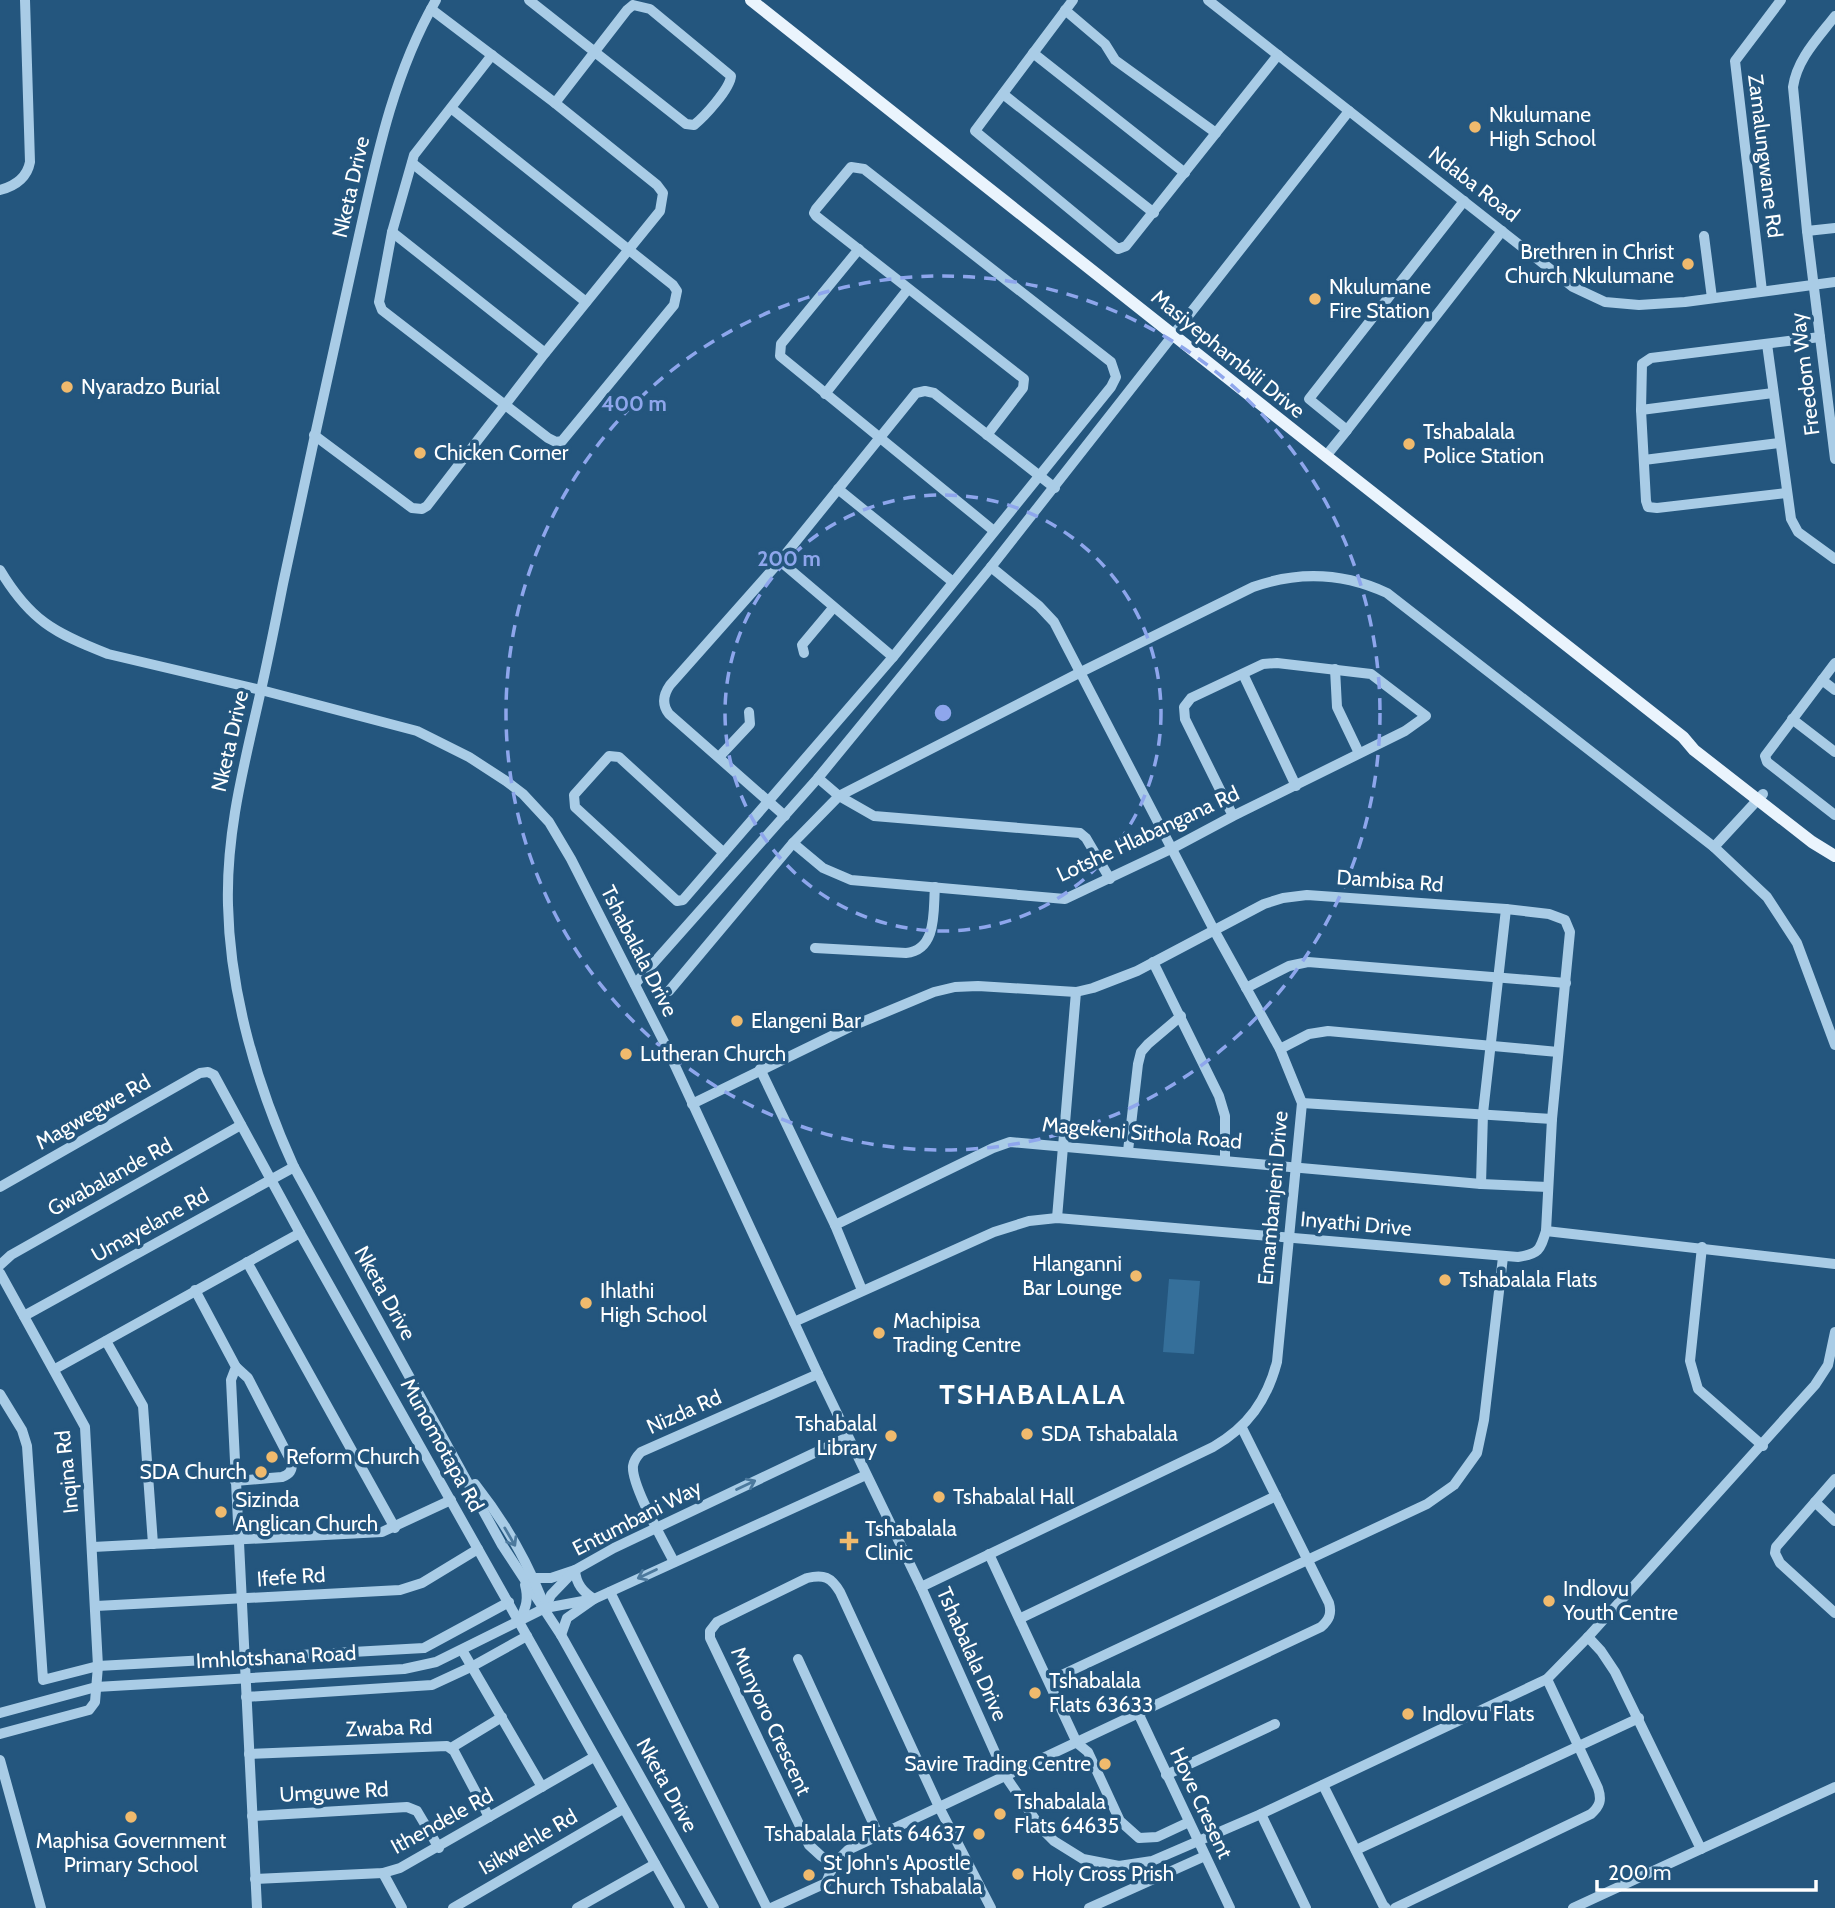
<svg xmlns="http://www.w3.org/2000/svg" width="1835" height="1908" viewBox="0 0 1835 1908" font-family="Cabin,sans-serif">
<style>
.green{fill:#356f9a}
.lines{fill:none;stroke-linecap:round;stroke-linejoin:round}
.minor{stroke:#a9cce6;stroke-width:10}
.major{stroke:#eaf4fd;stroke-width:12}
.oneway{stroke:#4c799d}
.ring{fill:none;stroke:#8ea6ec;stroke-width:3.5;stroke-dasharray:12 9}
.poi-dot{fill:#f0ba6d;stroke:#24567e;stroke-width:2.5}
.labels{text-anchor:middle;stroke-width:7;stroke-linejoin:round;paint-order:stroke}
.poi-label{font-size:21px;fill:#fff;stroke:#24567e;text-anchor:start}
.street-label{font-size:21px;fill:#fff;stroke:#24567e}
.district-label{font-size:28px;font-weight:bold;letter-spacing:2px;fill:#fff;stroke:#24567e}
.centre{fill:#8ea6ec;stroke:#24567e;stroke-width:3.5}
.ring-label{font-size:21px;text-anchor:middle;font-weight:bold;fill:#8ea6ec;stroke:#24567e;stroke-width:7;stroke-linejoin:round;paint-order:stroke}
</style>
<rect width="100%" height="100%" fill="#24567e"/>
<path class="green" d="M1169,1279L1200,1281L1194,1354L1163,1352Z"/>
<g class="lines">
<g class="minor">
<path d="M436,0C390,80 374,170 354,258C330,367 306,475 283,584C276,619 269,655 261,690C245,762 226,830 228,905C230,994 257,1086 294,1167L502,1545L561,1635L714,1908"/>
<path d="M529,0L686,124L694,125C704,117 730,89 731,76L650,9L633,5L627,10L555,103"/>
<path d="M1073,0L975,131L1118,249L1126,246L1278,55"/>
<path d="M1208,0L1573,287L1605,302L1639,305L1685,302L1835,282"/>
<path d="M1065,10L1105,44L1115,60L1216,133"/>
<path d="M1835,16C1818,38 1797,59 1793,87L1807,231L1835,459"/>
<path d="M1033,53L1185,173"/>
<path d="M1003,94L1154,213"/>
<path d="M451,108L673,285L677,291L674,305L562,441L556,442L548,438L382,310L379,302L392,232L414,155L492,55"/>
<path d="M412,163L586,302"/>
<path d="M0,190C15,186 27,178 30,162L25,0"/>
<path d="M1464,201L1309,399L1347,430L1502,231"/>
<path d="M1807,231L1835,228"/>
<path d="M392,232L545,353"/>
<path d="M1704,236L1712,298"/>
<path d="M859,249L781,344L780,356L994,531"/>
<path d="M1762,291L1735,61L1781,0"/>
<path d="M1767,344L1791,519L1798,532L1835,559"/>
<path d="M825,394L908,289"/>
<path d="M1641,410L1773,393"/>
<path d="M314,435L412,508L422,509L427,506L545,353L660,211L663,193L657,185L555,103L431,9"/>
<path d="M1326,456L1347,430"/>
<path d="M1644,460L1779,443"/>
<path d="M838,489L953,582"/>
<path d="M1786,493L1657,508L1648,507L1646,501L1641,410L1642,364L1651,358L1820,337"/>
<path d="M780,561L893,657"/>
<path d="M0,570C30,620 54,633 108,654L261,690L417,731L469,757L506,781L523,794L549,822L571,859L665,1044L818,1374L921,1587L1006,1777L1041,1828L1054,1841L1083,1859L1119,1866L1152,1861L1261,1814L1547,1679L1588,1637L1815,1385L1828,1365L1835,1332"/>
<path d="M804,653L802,645L833,608"/>
<path d="M1835,663L1765,756L1767,762L1835,815"/>
<path d="M1335,669L1337,707L1359,753"/>
<path d="M1243,674L1296,786"/>
<path d="M1822,680L1835,690"/>
<path d="M1792,719L1835,752"/>
<path d="M719,757L750,724L749,712"/>
<path d="M818,778L839,796L874,816L1080,833L1086,838L1110,879"/>
<path d="M785,816L669,714C662,705 663,695 670,685L780,561L916,393L925,391L934,393L1055,488"/>
<path d="M793,843L823,868L851,880L1065,899L1173,848L1233,816L1405,731L1426,716L1371,674L1277,663L1263,664L1191,698L1184,707L1185,719L1233,816"/>
<path d="M1714,847L1763,794"/>
<path d="M724,853L619,757L609,756L574,795L575,807L677,901L683,900L893,657L1111,387L1116,377L1111,362L864,169L851,167L816,209L814,213L816,216L1024,379L1023,388L987,435"/>
<path d="M815,948L906,953C938,950 933,909 935,887"/>
<path d="M1153,962L1219,1096L1225,1116V1160"/>
<path d="M635,984L818,778L991,567L1349,111"/>
<path d="M1246,988L1289,966L1308,962L1566,983"/>
<path d="M669,991L793,843L839,796L1079,673L1253,587C1298,571 1344,573 1387,593L1714,847L1767,897L1797,943L1835,1045"/>
<path d="M1280,1049L1309,1034L1328,1031L1558,1052"/>
<path d="M760,1069L835,1225L862,1290"/>
<path d="M1302,1103L1552,1119"/>
<path d="M692,1104L850,1027L934,992L955,987L978,986L1076,992L1093,988L1137,971L1264,904L1283,898L1307,895L1506,909L1549,914L1565,920L1570,932L1552,1119L1546,1231"/>
<path d="M1128,1151L1138,1064L1141,1052L1148,1044L1181,1016"/>
<path d="M1481,1184L1483,1113L1506,909"/>
<path d="M0,1187L200,1073L208,1072L214,1075L300,1233L680,1908"/>
<path d="M1057,1218L1076,992"/>
<path d="M835,1225L993,1148L1010,1142L1481,1184L1548,1187"/>
<path d="M1702,1247L1690,1361L1698,1389L1763,1446"/>
<path d="M247,1262L395,1528"/>
<path d="M0,1265L11,1255L241,1125"/>
<path d="M0,1273L85,1427L98,1666L95,1702L89,1710L0,1734"/>
<path d="M195,1290L236,1367L231,1380L257,1908"/>
<path d="M24,1316L294,1167"/>
<path d="M794,1322L994,1232L1029,1221L1057,1218L1518,1257C1539,1254 1540,1250 1546,1231L1835,1264"/>
<path d="M106,1341L143,1406L153,1544"/>
<path d="M55,1369L300,1233"/>
<path d="M0,1394L22,1430L27,1446L43,1680L98,1666L424,1648L509,1602"/>
<path d="M1835,1479L1776,1547L1775,1553L1780,1563L1835,1613"/>
<path d="M235,1481L282,1477C290,1474 292,1471 292,1463L248,1378L236,1367"/>
<path d="M475,1484C501,1517 525,1557 541,1597"/>
<path d="M1815,1502L1835,1521"/>
<path d="M93,1547L382,1532L451,1500"/>
<path d="M989,1554L1077,1743L1088,1752L1120,1821L1139,1838L1157,1837L1189,1822"/>
<path d="M674,1562C664,1542 631,1485 633,1466C634,1460 637,1456 641,1452L818,1374"/>
<path d="M533,1578H551L575,1570C576,1584 583,1592 594,1599L567,1618L561,1635"/>
<path d="M921,1587L1213,1447C1248,1427 1267,1400 1277,1362L1302,1103L1280,1049L1214,930L1054,622L1039,606L991,567"/>
<path d="M610,1592L767,1908"/>
<path d="M96,1606L400,1590L422,1583L478,1549"/>
<path d="M545,1608L551,1595L575,1570L614,1548L848,1437"/>
<path d="M1021,1618L1276,1496"/>
<path d="M520,1620C526,1607 529,1599 525,1585"/>
<path d="M1588,1637L1601,1651L1615,1672L1701,1849"/>
<path d="M462,1650L542,1787"/>
<path d="M798,1659L879,1836"/>
<path d="M1049,1681L1427,1504L1454,1485L1477,1453L1484,1420L1503,1257"/>
<path d="M246,1697L432,1685L473,1666L527,1636"/>
<path d="M0,1713L96,1687L404,1669L436,1662L545,1608L594,1599L866,1475"/>
<path d="M1139,1715L1230,1908"/>
<path d="M451,1748L502,1717"/>
<path d="M249,1754L447,1746L454,1751L489,1817"/>
<path d="M0,1760L41,1908"/>
<path d="M1166,1775L1275,1724"/>
<path d="M1323,1785L1383,1905L1386,1908"/>
<path d="M1261,1814L1306,1908"/>
<path d="M252,1816L407,1807L417,1811L439,1848"/>
<path d="M1356,1850L1639,1718"/>
<path d="M834,1864L821,1856L809,1845L710,1638V1631L717,1622L807,1578C824,1574 831,1577 840,1592L939,1807L991,1908"/>
<path d="M383,1873L402,1908"/>
<path d="M255,1879L383,1873L400,1868L594,1757"/>
<path d="M453,1908L623,1809"/>
<path d="M577,1908L655,1864"/>
<path d="M771,1908L826,1883L834,1864L848,1850L1321,1627C1329,1620 1332,1614 1329,1603L1242,1428"/>
<path d="M1089,1908L1205,1856"/>
<path d="M1395,1908L1591,1814C1600,1806 1602,1800 1598,1788L1547,1679"/>
<path d="M1573,1908L1835,1787"/>
</g>
<path class="major" d="M751,0L1326,456L1683,737L1694,750L1812,842L1835,856"/>
</g>
<defs><path id="oneway-shaft" d="M-6 0H5M1.5-3L5.5 0L1.5 3" fill="none" stroke-width="1.6" stroke-linecap="round" stroke-linejoin="round" transform="scale(1.75)"/></defs>
<g class="oneway">
<use href="#oneway-shaft" transform="translate(746 1485) rotate(-25)"/>
<use href="#oneway-shaft" transform="translate(510 1537) rotate(60)"/>
<use href="#oneway-shaft" transform="translate(647 1574) rotate(155)"/>
</g>
<g class="ring">
<circle cx="943" cy="713" r="218"/>
<circle cx="943" cy="713" r="437"/>
</g>
<g class="poi-dot">
<circle cx="1475" cy="127" r="7"/>
<circle cx="1688" cy="264" r="7"/>
<circle cx="1315" cy="299" r="7"/>
<circle cx="67" cy="387" r="7"/>
<circle cx="1409" cy="444" r="7"/>
<circle cx="420" cy="453" r="7"/>
<circle cx="737" cy="1021" r="7"/>
<circle cx="626" cy="1054" r="7"/>
<circle cx="1136" cy="1276" r="7"/>
<circle cx="1445" cy="1280" r="7"/>
<circle cx="586" cy="1303" r="7"/>
<circle cx="879" cy="1333" r="7"/>
<circle cx="1027" cy="1434" r="7"/>
<circle cx="891" cy="1436" r="7"/>
<circle cx="272" cy="1457" r="7"/>
<circle cx="261" cy="1472" r="7"/>
<circle cx="939" cy="1497" r="7"/>
<circle cx="221" cy="1512" r="7"/>
<path d="M845.5 1530.5h7v7h7v7h-7v7h-7v-7h-7v-7h7z"/>
<circle cx="1549" cy="1601" r="7"/>
<circle cx="1035" cy="1693" r="7"/>
<circle cx="1408" cy="1714" r="7"/>
<circle cx="1105" cy="1764" r="7"/>
<circle cx="1000" cy="1814" r="7"/>
<circle cx="131" cy="1817" r="7"/>
<circle cx="979" cy="1834" r="7"/>
<circle cx="1018" cy="1874" r="7"/>
<circle cx="809" cy="1875" r="7"/>
</g>
<g class="labels">
<g class="poi-label">
<text x="1489" y="122">Nkulumane<tspan x="1489" dy="24">High School</tspan></text>
<text x="1674" y="259" text-anchor="end">Brethren in Christ<tspan x="1674" dy="24">Church Nkulumane</tspan></text>
<text x="1329" y="294">Nkulumane<tspan x="1329" dy="24">Fire Station</tspan></text>
<text x="81" y="394">Nyaradzo Burial</text>
<text x="1423" y="439">Tshabalala<tspan x="1423" dy="24">Police Station</tspan></text>
<text x="434" y="460">Chicken Corner</text>
<text x="751" y="1028">Elangeni Bar</text>
<text x="640" y="1061">Lutheran Church</text>
<text x="1122" y="1271" text-anchor="end">Hlanganni<tspan x="1122" dy="24">Bar Lounge</tspan></text>
<text x="1459" y="1287">Tshabalala Flats</text>
<text x="600" y="1298">Ihlathi<tspan x="600" dy="24">High School</tspan></text>
<text x="893" y="1328">Machipisa<tspan x="893" dy="24">Trading Centre</tspan></text>
<text x="877" y="1431" text-anchor="end">Tshabalal<tspan x="877" dy="24">Library</tspan></text>
<text x="1041" y="1441">SDA Tshabalala</text>
<text x="286" y="1464">Reform Church</text>
<text x="247" y="1479" text-anchor="end">SDA Church</text>
<text x="953" y="1504">Tshabalal Hall</text>
<text x="235" y="1507">Sizinda<tspan x="235" dy="24">Anglican Church</tspan></text>
<text x="865" y="1536">Tshabalala<tspan x="865" dy="24">Clinic</tspan></text>
<text x="1563" y="1596">Indlovu<tspan x="1563" dy="24">Youth Centre</tspan></text>
<text x="1049" y="1688">Tshabalala<tspan x="1049" dy="24">Flats 63633</tspan></text>
<text x="1422" y="1721">Indlovu Flats</text>
<text x="1091" y="1771" text-anchor="end">Savire Trading Centre</text>
<text x="1014" y="1809">Tshabalala<tspan x="1014" dy="24">Flats 64635</tspan></text>
<text x="965" y="1841" text-anchor="end">Tshabalala Flats 64637</text>
<text x="131" y="1848" text-anchor="middle">Maphisa Government<tspan x="131" dy="24">Primary School</tspan></text>
<text x="823" y="1870">St John's Apostle<tspan x="823" dy="24">Church Tshabalala</tspan></text>
<text x="1032" y="1881">Holy Cross Prish</text>
</g>
<g class="street-label">
<text transform="translate(1765 156) rotate(83)" y="7">Zamalungwane Rd</text>
<text transform="translate(1474 184) rotate(38)" y="7">Ndaba Road</text>
<text transform="translate(351 187) rotate(-77)" y="7">Nketa Drive</text>
<text transform="translate(1228 354) rotate(39)" y="7">Masiyephambili Drive</text>
<text transform="translate(1805 374) rotate(-97)" y="7">Freedom Way</text>
<text transform="translate(230 741) rotate(-77)" y="7">Nketa Drive</text>
<text transform="translate(1148 834) rotate(-25)" y="7">Lotshe Hlabangana Rd</text>
<text transform="translate(1390 881) rotate(4)" y="7">Dambisa Rd</text>
<text transform="translate(639 951) rotate(63)" y="7">Tshabalala Drive</text>
<text transform="translate(93 1112) rotate(-30)" y="7">Magwegwe Rd</text>
<text transform="translate(1142 1133) rotate(5)" y="7">Magekeni Sithola Road</text>
<text transform="translate(110 1177) rotate(-29)" y="7">Gwabalande Rd</text>
<text transform="translate(1273 1198) rotate(-85)" y="7">Emambanjeni Drive</text>
<text transform="translate(1356 1224) rotate(5)" y="7">Inyathi Drive</text>
<text transform="translate(150 1225) rotate(-29)" y="7">Umayelane Rd</text>
<text transform="translate(385 1293) rotate(61)" y="7">Nketa Drive</text>
<text transform="translate(684 1412) rotate(-24)" y="7">Nizda Rd</text>
<text transform="translate(442 1445) rotate(61)" y="7">Munomotapa Rd</text>
<text transform="translate(67 1472) rotate(-96)" y="7">Inqina Rd</text>
<text transform="translate(637 1518) rotate(-27)" y="7">Entumbani Way</text>
<text transform="translate(291 1577) rotate(-4)" y="7">Ifefe Rd</text>
<text transform="translate(972 1654) rotate(66)" y="7">Tshabalala Drive</text>
<text transform="translate(276 1657) rotate(-3)" y="7">Imhlotshana Road</text>
<text transform="translate(771 1721) rotate(65)" y="7">Munyoro Crescent</text>
<text transform="translate(389 1728) rotate(-2)" y="7">Zwaba Rd</text>
<text transform="translate(667 1785) rotate(61)" y="7">Nketa Drive</text>
<text transform="translate(334 1792) rotate(-3)" y="7">Umguwe Rd</text>
<text transform="translate(1201 1803) rotate(65)" y="7">Hove Cresent</text>
<text transform="translate(442 1821) rotate(-29)" y="7">Ithendele Rd</text>
<text transform="translate(528 1842) rotate(-30)" y="7">Isikwehle Rd</text>
</g>
<g class="district-label">
<text x="1033" y="1404">TSHABALALA</text>
</g>
</g>
<circle cx="943" cy="713" r="10" class="centre"/>
<g class="ring-label">
<text x="634" y="411">400 m</text>
<text x="789" y="566">200 m</text>
</g>
<path d="M1597 1880v10h219v-10" fill="none" stroke="#ffffff" stroke-width="3.5"/>
<text x="1608" y="1880" font-size="21" fill="#ffffff" stroke="#24567e" stroke-width="5" paint-order="stroke">200 m</text>
</svg>
